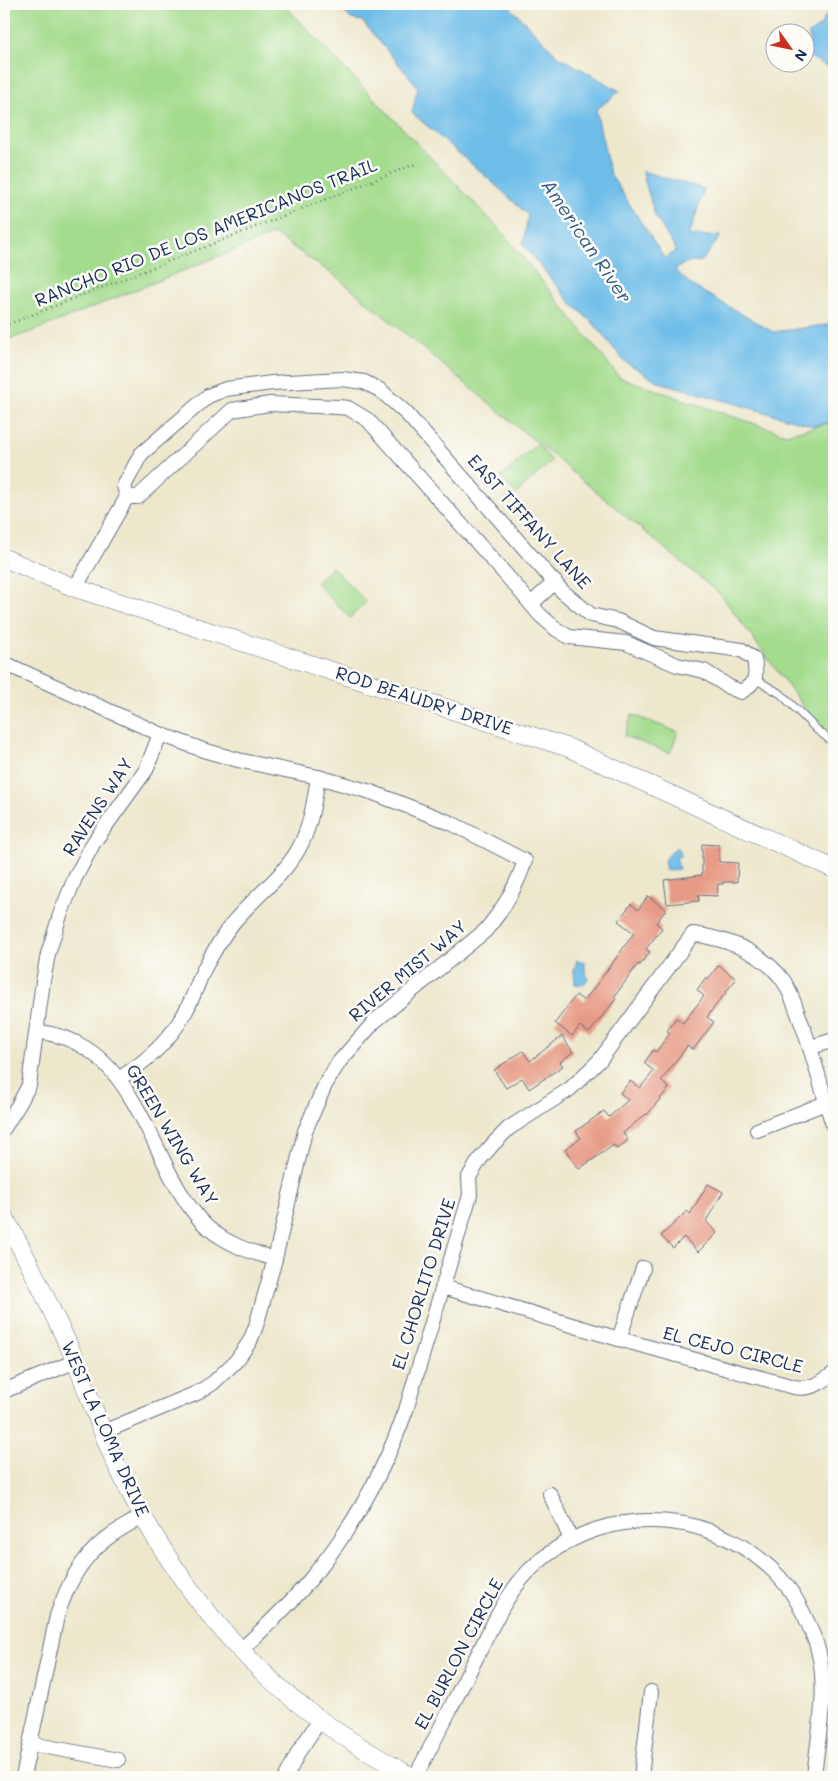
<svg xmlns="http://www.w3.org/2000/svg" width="838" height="1781" viewBox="0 0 838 1781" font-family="Mali,sans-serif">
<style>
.green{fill:#a4dc8e;stroke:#608676}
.water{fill:#6ebde9;stroke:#4476a4}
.building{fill:#e79b86}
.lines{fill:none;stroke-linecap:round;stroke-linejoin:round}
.service-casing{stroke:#646f84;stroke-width:9}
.minor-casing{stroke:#646f84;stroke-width:16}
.tertiary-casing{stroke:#646f84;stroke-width:19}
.path{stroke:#646f84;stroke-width:2.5;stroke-dasharray:1 4;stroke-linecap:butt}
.service{stroke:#fff;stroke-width:7}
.minor{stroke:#fff;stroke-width:14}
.tertiary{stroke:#fff;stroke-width:18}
.labels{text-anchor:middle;stroke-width:5;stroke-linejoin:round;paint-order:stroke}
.street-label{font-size:18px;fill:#1b2f5e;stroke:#fdfcf7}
.water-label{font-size:19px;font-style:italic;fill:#345a88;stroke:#fdfcf7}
</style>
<rect width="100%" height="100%" fill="#fdfcf7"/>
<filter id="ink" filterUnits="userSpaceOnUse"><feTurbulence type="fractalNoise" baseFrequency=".02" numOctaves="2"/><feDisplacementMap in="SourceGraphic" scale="10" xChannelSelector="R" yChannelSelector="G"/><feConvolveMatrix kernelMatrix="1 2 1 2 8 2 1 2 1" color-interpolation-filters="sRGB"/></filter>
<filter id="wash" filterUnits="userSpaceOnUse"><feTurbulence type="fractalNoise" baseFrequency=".0096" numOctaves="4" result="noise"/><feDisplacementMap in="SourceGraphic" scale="20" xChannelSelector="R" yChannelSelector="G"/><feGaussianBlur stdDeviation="1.12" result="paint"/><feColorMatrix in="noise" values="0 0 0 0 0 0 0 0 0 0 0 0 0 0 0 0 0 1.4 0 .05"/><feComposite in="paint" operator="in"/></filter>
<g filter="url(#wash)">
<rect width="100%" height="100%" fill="#ede7cc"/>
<g class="green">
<path d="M4,4H283L503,233L619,377L725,414L786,434L834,422V748L721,595L338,278L274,234L31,332L4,341Z"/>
<path d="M537,444L552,461L516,494L501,477Z"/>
<path d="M332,567L366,602L350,618L316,583Z"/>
<path d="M632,715L678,732L670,753L624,736Z"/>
</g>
<g class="water">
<path d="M336,4H507L558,56L620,91L596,110L610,174L665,259L676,250L655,216L642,171L704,189L689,236H721L702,261L685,263L675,270L691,285L773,332L834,324V421L814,426L659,382L624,361L594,324L571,303L523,245L528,215L490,180L412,113L418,87L362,21L351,19Z"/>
<path d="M833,4H834V70L810,57L809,34L820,26Z"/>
<path d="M676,847L680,850L681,856L676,857L679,869L666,870L664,860Z"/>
<path d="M577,960L585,962V969L588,978L583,985L575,984L574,971Z"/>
</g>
<g id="blocks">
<g class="building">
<path d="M702,844L719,845V862L738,863L737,882H723V884H718L717,896L698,895L699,901L667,904L664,880L702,875Z"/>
<path d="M648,896L666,910L656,923L662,928L646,949L650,952L640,965L638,964L614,997L616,999L589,1033L580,1026L572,1036L555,1023L576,995L584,1001L611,965L634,933L618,921L631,904L638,910Z"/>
<path d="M719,965L736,979L707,1017L714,1022L693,1050L687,1046L661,1081L669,1088L647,1115L646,1114L623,1133L628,1140L617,1149L614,1145L579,1169L565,1149L581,1138L576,1131L604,1111L609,1117L628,1100L620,1093L630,1081L640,1088L654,1071L644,1063L653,1050L656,1052L670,1033L667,1031L676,1018L683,1023L704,996L697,990L706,977L708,979Z"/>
<path d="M562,1036L573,1052L560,1062L563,1066L529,1089L522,1078L506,1088L494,1070L523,1051L530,1061Z"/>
<path d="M708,1184L723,1192L706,1221L717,1233L698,1252L684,1237L673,1248L661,1236L687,1211L690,1214Z"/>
</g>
</g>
</g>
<g filter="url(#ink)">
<use href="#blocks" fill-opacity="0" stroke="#646f84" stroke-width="1"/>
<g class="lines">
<g class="service-casing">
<path id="service" d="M755,679L781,694L817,730L834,743"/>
</g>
<g class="minor-casing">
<g id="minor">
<path d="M75,588L127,497L124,486L141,454L208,396L226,389L272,383L342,379L364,382L380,390L406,413L562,591L591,615L618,621L654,638L742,650L754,659C757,676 757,682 741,692L729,687L704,671L677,665L626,643L569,637L556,629L540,615L515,585L368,420L348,408L338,407L270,404L232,410L138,497H127"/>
<path d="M531,604L555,582"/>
<path d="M4,663L160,734L203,750L238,760L318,777L371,792L451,823L525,861C516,888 504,909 485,931L375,1021L339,1062L325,1085L305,1131L275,1259L256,1326L250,1341L237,1360L213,1383L197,1393L103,1432"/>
<path d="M37,1031C52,1034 67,1037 80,1045C125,1068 148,1131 170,1174C180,1193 191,1212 207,1227C227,1244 250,1252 275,1259"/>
<path d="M811,1047L834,1040"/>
<path d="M120,1078C144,1063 165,1045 180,1021C191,1005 196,987 204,969C212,954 221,938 232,924C253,898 281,879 298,850C311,827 314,802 318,777"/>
<path d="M4,1128L19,1104L29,1085L43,981L48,954L60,915L75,878L94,842L146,770L160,734"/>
<path d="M757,1130L826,1103"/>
<path d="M443,1287L619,1339L794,1387C811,1390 821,1383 834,1373"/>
<path d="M619,1339L643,1268"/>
<path d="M4,1391L76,1361"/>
<path d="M550,1494L571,1539"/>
<path d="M241,1650C265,1627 292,1603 313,1576C355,1525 384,1472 406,1410L470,1195L469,1177L480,1159L494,1143L509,1128L570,1089L600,1060L693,934C727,939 762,952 783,980C791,992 795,1006 800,1019C814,1055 822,1092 834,1128"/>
<path d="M31,1744L118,1760"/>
<path d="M23,1777L57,1616C67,1586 80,1559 106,1539C117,1530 130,1524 142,1516"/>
<path d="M286,1777L299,1751L320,1720"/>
<path d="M415,1777C436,1738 455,1699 475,1660C492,1627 507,1590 535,1565C609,1499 724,1508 787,1586C799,1602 809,1624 816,1643C830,1685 818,1734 814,1777"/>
<path d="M641,1777L651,1692"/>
</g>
</g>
<g class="tertiary-casing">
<g id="tertiary">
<path d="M4,558L75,588L569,748L834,869"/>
<path d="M4,1217C22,1247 37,1279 52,1311C60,1328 69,1345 76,1362C90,1397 102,1434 118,1468C162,1561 225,1647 307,1710C340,1736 376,1757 412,1777"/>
</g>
</g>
<path class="path" d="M4,326L418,163"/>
<use href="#service" class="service"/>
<use href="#minor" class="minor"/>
<use href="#tertiary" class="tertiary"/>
</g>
</g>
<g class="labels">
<g class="street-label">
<text transform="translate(206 233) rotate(-22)" y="6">RANCHO RIO DE LOS AMERICANOS TRAIL</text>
<text transform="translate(529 522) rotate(48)" y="6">EAST TIFFANY LANE</text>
<text transform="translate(424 701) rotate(18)" y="6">ROD BEAUDRY DRIVE</text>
<text transform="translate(98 807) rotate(-57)" y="6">RAVENS WAY</text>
<text transform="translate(408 971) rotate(-40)" y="6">RIVER MIST WAY</text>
<text transform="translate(172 1135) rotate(59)" y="6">GREEN WING WAY</text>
<text transform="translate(424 1284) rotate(-73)" y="6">EL CHORLITO DRIVE</text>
<text transform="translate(733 1350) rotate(14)" y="6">EL CEJO CIRCLE</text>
<text transform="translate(105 1429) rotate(66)" y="6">WEST LA LOMA DRIVE</text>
<text transform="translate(459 1654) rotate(-62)" y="6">EL BURLON CIRCLE</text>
</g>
<g class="water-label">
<text transform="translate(587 241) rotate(56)" y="7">American River</text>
</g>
</g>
<rect width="838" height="1781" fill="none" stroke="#fdfcf7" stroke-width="20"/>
<g transform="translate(790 48) rotate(123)"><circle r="24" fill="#fdfcf7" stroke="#a3aaba"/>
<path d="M0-4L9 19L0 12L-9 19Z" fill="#c8321e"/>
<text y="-8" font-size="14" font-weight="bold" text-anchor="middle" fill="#1b2f5e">N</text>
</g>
</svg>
